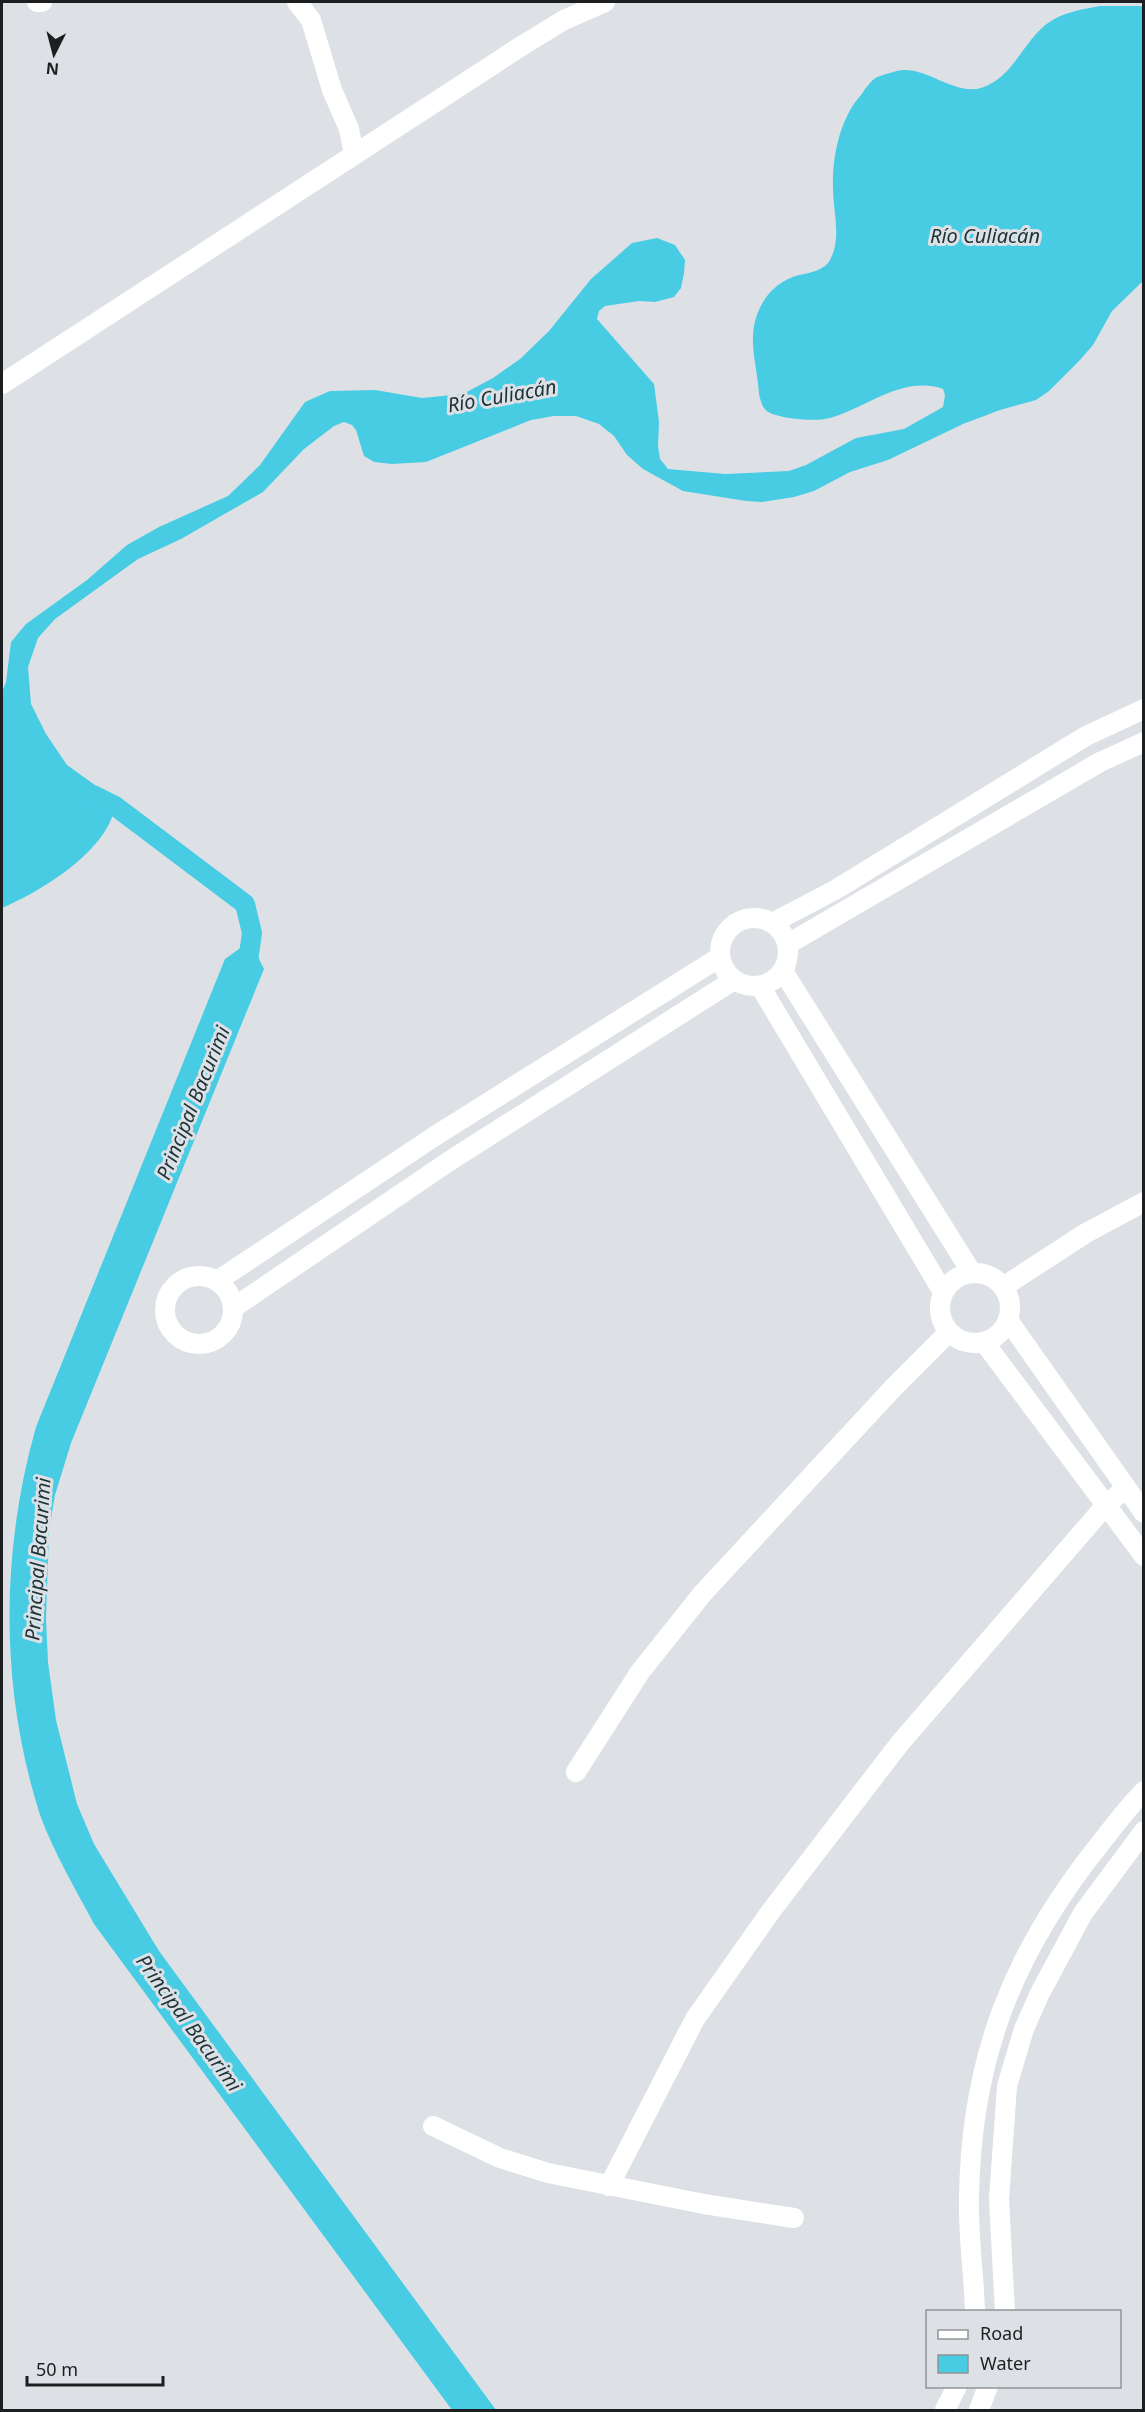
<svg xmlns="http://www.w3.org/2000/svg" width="1145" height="2412" viewBox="0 0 1145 2412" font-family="'Noto Sans',sans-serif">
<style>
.water{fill:#47cce4}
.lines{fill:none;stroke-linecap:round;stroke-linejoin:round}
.canal{stroke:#47cce4;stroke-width:20}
.minor{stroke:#fff;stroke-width:20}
.labels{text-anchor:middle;stroke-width:6;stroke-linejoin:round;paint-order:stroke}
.water-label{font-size:20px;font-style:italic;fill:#1b3236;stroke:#dde1e6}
</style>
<rect width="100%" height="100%" fill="#dde1e6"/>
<g class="water">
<path d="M1100,6H1143V281L1112,311L1093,345L1079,361L1049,391L1036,400L1000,410L963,424L888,460L850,472L814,491L794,497L762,502L746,501L683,491L643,469L627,455L614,436L599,424L576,416H554L531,420L426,462L392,464L374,462L364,456L356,430L352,425L344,422L334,426L304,449L263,492L181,539L138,559L55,619L38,638L28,667L31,704L46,734L67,765L106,793L115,806C108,851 40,892 2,908V692L6,682L11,642L26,624L87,580L127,545L159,527L228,496L260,465L305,402L330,391L375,390L422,398L463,394L493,378L520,359L549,331L591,279L632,243L657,238L675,245L685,260L684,273L681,288L674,297L655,302L639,301L605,306L599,311L597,319L654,384L659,422L658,446L660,459L668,469L725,474L789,471L806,465L856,438L904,429L943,407L945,395L943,389C902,375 867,408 830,418C815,422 784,419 770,413C762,409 761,402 759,394C758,373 750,347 754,326C758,302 775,281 799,275C810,273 825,270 830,260C842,237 833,213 833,188C832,157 840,118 861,95C866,88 872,78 880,76C887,74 895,71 902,70C928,68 955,95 981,88C1011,79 1021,47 1042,28C1058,13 1079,10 1100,6Z"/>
<path d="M250,941L264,969L71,1443L55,1495L49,1531L46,1619L48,1662L56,1720L77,1804L94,1844L159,1951L496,2410H452L94,1924C75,1888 54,1853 40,1815C0,1689 0,1554 36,1427L225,959Z"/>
</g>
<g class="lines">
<path class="canal" d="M93,795L115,806L245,904L252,933L247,968"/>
<g class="minor">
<path d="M37,2H42"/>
<path d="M297,2L311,20L332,90L349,129L354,154"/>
<path d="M2,384L523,45L564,20L605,2"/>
<circle cx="754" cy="952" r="34"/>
<path d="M772,923L835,890L1086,736L1144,709"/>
<path d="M788,944L1100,762L1144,742"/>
<path d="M783,971L972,1273"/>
<path d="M760,986L943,1292"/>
<circle cx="975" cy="1308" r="35"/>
<circle cx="199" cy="1310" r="34"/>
<path d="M217,1281L435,1136L720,957"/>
<path d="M1003,1287L1086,1233L1144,1202"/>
<path d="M233,1308L451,1160L734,980"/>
<path d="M1008,1320L1144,1513"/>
<path d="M984,1342L1144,1556"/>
<path d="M576,1772L640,1672L703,1593L894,1387L949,1332"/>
<path d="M433,2126L500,2158L548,2173L704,2204L794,2218"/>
<path d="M609,2186L695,2019L771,1911L900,1743L1106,1505L1125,1489"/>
<path d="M975,2312C974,2274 968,2236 969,2198C971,2056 1014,1950 1103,1840C1116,1823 1129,1806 1144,1791"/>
<path d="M1005,2312L999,2199L1007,2086L1024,2029L1040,1993L1083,1913L1144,1831"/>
<path d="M945,2410L957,2386"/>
<path d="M979,2410L988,2386"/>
</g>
</g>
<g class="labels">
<g class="water-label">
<text x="985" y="243">Río Culiacán</text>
<text transform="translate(502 396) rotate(-10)" y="7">Río Culiacán</text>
<text transform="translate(193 1103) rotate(-68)" y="7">Principal Bacurimi</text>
<text transform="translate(38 1559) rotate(-86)" y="7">Principal Bacurimi</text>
<text transform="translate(189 2023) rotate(54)" y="7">Principal Bacurimi</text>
</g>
</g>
<rect width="1145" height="2412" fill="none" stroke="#1d1e20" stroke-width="6"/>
<rect x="926" y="2310" width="195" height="78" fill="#dde1e6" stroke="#909397" stroke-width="1.5"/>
<rect x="938" y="2330" width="30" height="9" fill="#ffffff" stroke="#909397" stroke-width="1.5"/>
<text x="980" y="2340" font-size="18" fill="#1d1e20">Road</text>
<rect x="938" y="2355" width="30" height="18" fill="#47cce4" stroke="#909397" stroke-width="1.5"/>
<text x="980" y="2370" font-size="18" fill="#1d1e20">Water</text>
<g transform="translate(54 54) rotate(186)" stroke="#dde1e6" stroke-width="4.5" paint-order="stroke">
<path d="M0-4.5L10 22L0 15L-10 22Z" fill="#1d1e20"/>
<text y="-9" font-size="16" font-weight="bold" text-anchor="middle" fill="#1d1e20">N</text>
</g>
<path d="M27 2376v9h136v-9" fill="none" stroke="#1d1e20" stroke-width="3"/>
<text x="36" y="2376" font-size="18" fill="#1d1e20" stroke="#dde1e6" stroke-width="4.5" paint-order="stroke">50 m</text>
</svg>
